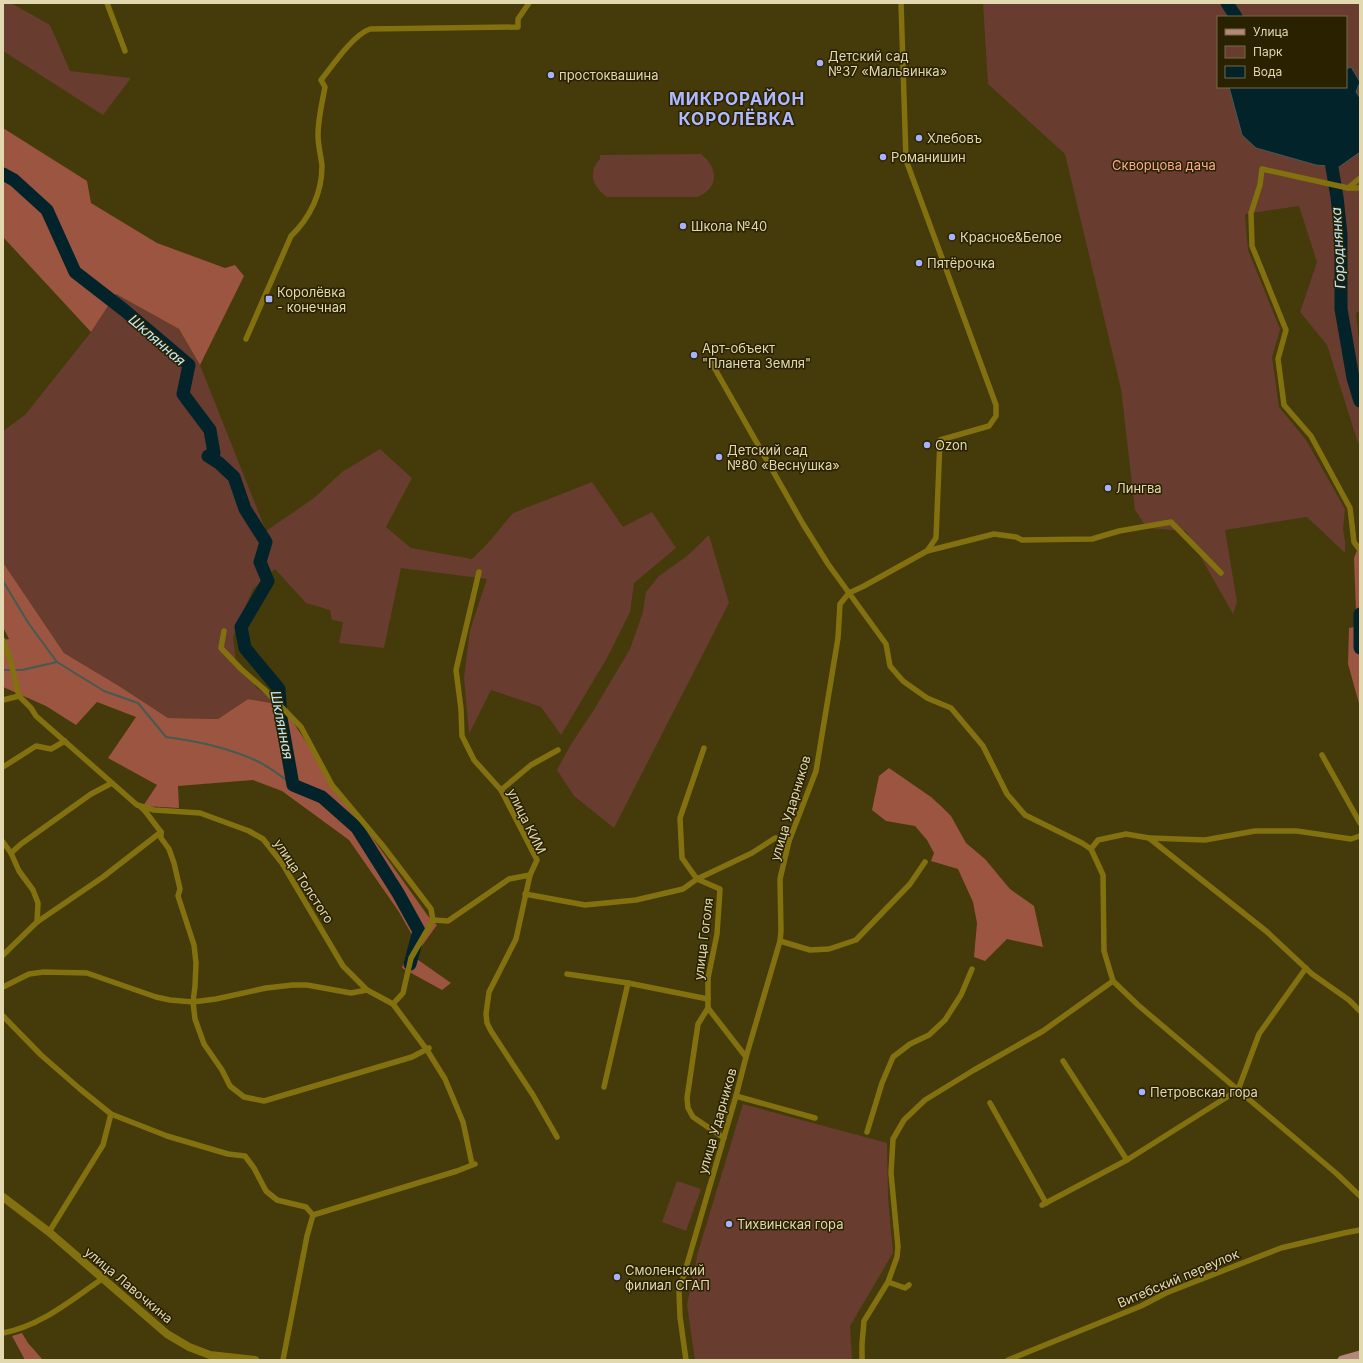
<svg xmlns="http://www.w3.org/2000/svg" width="1363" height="1363" viewBox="0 0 1363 1363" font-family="Inter,sans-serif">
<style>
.green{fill:#683c2f;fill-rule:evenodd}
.forest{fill:#9b5540}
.water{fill:#03232b;stroke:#465a53}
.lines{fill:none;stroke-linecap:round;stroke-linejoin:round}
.stream{stroke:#465a53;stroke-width:2}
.river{stroke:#03232b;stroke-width:13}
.minor{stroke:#837110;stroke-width:5.5}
.secondary{stroke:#837110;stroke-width:8}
.primary{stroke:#b5867b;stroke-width:9}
.poi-dot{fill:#a7b1fc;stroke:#292100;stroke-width:1.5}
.labels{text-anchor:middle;stroke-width:3;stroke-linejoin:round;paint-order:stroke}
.poi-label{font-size:13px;fill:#e2d9b1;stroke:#292100;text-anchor:start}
.park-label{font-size:13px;fill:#fcab92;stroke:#292100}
.street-label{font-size:13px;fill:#e2d9b1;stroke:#292100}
.water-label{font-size:14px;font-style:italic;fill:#bdebf9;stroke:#292100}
.district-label{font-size:17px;font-weight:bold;letter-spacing:1px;fill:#afb9ff;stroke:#292100}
</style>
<rect width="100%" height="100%" fill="#443a0a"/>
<g class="green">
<path d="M3,3H11L50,25L70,71L131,78L103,115L3,51Z"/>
<path d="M983,3H1360V311L1356,313L1360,350V444L1358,443L1327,345L1300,312L1317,262L1299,206L1245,214L1248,250L1280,329L1272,357L1279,407L1306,440L1345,509L1343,529L1345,541V553L1307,517L1225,530L1237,602L1233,614L1186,531L1147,528L1135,510L1121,389L1065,154L988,84ZM1218,17H1346V87H1218Z"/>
<path d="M701,154C719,168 719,189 697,197H607C593,187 587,173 600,159V155Z"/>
<path d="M116,294L179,329L200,365L266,531L314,498L342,472L380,449L412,478L386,527L411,548L472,559L488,543L513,513L592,482L623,527L652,512L676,548L634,583L630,612L607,658L561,735L541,707L491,690L469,734L464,677L470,630L487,579L401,568L384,648L339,643L343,622L332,620L330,610L306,603L275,569L253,589L233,637L236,663L257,688L282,705L248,699L218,719L168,718L119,686L64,653L4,564L3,431L25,415L91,332Z"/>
<path d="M709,535L729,603L614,828L574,796L557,770L570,746L595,708L630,649L643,612L646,592L659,576L687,556Z"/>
<path d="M743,1104L887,1143L888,1197L893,1253L850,1326L852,1360H695L687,1305L698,1252Z"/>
<path d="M677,1181L701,1189L686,1231L662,1222Z"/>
</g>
<g class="forest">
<path d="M3,128L87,181L91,203L157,243L225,268L235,265L244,276L200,365L179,329L116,294L91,332L3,237Z"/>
<path d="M3,519L4,564L64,653L119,686L168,718L218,719L248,699L282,705L325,771L428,916L437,925L414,957L451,983L442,990L402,968L412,935L399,912L349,840L282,791L253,780L178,786L179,808L143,806L157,785L108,758L136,717L97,702L76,725L46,706L3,687V640L9,639L3,627Z"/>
<path d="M1360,543V707L1348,664L1349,628L1354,627L1356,612L1354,558Z"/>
<path d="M889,768L931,797L941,806L951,816L966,843L985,859L1010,889L1034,906L1043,947L1007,939L985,961L974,957L977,923L973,902L958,869L931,861L934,853L927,840L915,826L886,821L872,810L879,776Z"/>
<path d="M22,1333L28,1343L43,1360H25L12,1336Z"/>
</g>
<path class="water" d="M1351,67L1360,82L1356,92L1360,98V152L1339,167L1316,165L1256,148L1242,135L1229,87H1346V69Z"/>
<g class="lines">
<g class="stream">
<path d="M3,581L29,624L57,662L104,691L138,703L166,737C197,741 229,748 257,761C270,767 282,777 293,785"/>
<path d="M3,670H22L57,662"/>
</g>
<g class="river">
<path d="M1227,3L1236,17"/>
<path d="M1329,150L1337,197L1341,235V309L1353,378L1360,401"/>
<path d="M3,174L14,180L47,210L75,272L124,310L189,365L183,394L210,430L214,453L208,456L219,463L234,477L245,509L266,542L260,562L268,581L241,627L245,648L279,689L281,718L293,785L322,797L357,828L398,893L419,931L410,964"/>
<path d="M1360,614V648"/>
</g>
<g class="minor">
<path d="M107,3L125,51"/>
<path d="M1348,188L1360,178"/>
<path d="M1360,188H1348L1262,169L1260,185L1251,213L1252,246L1286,330L1278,359L1284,405L1311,436L1350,508L1354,542L1360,550"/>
<path d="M246,339L291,236C310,218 322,193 322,166C321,156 318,146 318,135C318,119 322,103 325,87L321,80C333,65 353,35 370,29L518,27V19L529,3"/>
<path d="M711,362L803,524L828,564L886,644L890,666L903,681L927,698L951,708L983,746L1007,794L1025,815L1082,843L1091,849L1103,875L1104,951L1113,981L1138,1005L1337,1174L1360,1196"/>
<path d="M927,551L994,534L1016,537L1022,540L1092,539L1119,531L1171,522L1221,573"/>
<path d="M479,572L456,670L461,709L462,736L474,760L501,790L537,860L530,875L516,939L489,992L486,1014L487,1023L491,1031L533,1095L557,1137"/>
<path d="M224,631L221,648L241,669L264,689L301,727L332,785L383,846L431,909L433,920L411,958L403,993L393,1004"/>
<path d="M3,640L10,659L19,696L31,708L36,716L137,805L154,810L200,813L249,831L263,839L282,863L343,966L367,990L393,1004L427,1050L445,1079L463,1122L472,1164"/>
<path d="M3,700L19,696"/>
<path d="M704,748L680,818L682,858L697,879L720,889L717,934L708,978V1008L698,1024L687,1098L688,1108L693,1117L724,1138"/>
<path d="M1322,755L1360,823"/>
<path d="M3,767L36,746L51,749L65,741"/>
<path d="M501,790L531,765L558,750"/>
<path d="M141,807L145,811L161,832"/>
<path d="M1149,838L1205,840L1255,831H1297L1351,839L1360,836"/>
<path d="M3,842L11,853"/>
<path d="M1091,849L1098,840L1126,834L1149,838L1266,931L1312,974L1349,1000L1360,1011"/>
<path d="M525,894L585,905L636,900L683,889L697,879L752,853L775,838L789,841"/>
<path d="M433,920L448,921L509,879L530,875"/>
<path d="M37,922L38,903L33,890L19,871L11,853L21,844L91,794L112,783"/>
<path d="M780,941L810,950L829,949L856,940L910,884L925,862"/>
<path d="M3,955L37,922L103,877L161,832V838L169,849L174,863L180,889L178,896L194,945L196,963L195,986L193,1002L195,1019L204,1044L222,1070L230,1086L244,1097L264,1101L412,1057L429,1048"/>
<path d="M567,974L628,983L708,999"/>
<path d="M3,987L29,974L44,972L87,973L156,997L170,1000L193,1002L216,999L266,988L293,985H307L351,993L367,990"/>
<path d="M708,1008L746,1057"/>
<path d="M3,1016L41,1055L80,1089L111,1114L167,1136L228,1154L245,1156L254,1168L266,1191L277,1200L306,1207L313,1215"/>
<path d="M1063,1061L1127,1160"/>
<path d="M604,1087L628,983"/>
<path d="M736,1096L815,1118"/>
<path d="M990,1103L1046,1203"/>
<path d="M867,1132L882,1083L893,1057L910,1044L929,1035L945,1020L961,995L972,969"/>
<path d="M1042,1205L1127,1160L1238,1090L1259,1034L1306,968"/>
<path d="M313,1215L457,1171L475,1164"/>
<path d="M49,1232L103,1145L111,1114"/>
<path d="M888,1282L905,1288L909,1285"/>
<path d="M3,1333C41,1326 71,1300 102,1279"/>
<path d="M283,1360L307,1236L313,1215"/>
<path d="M686,1360L680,1317L679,1292L736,1096L746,1057L780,941L781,931L780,879L789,841L816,771L838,638L840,604L849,593L864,586L927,551L936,538L940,440L989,426L996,416V405L906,160L901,3"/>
<path d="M862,1360V1344L864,1321L888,1282L897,1257L898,1247L891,1173L893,1139L904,1120L925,1100L974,1070L1043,1031L1113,981"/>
<path d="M1008,1360L1141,1306L1166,1293L1281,1248L1344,1233L1360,1230"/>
</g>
<path class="secondary" d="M3,1197L49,1232L167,1334L189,1347L210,1355L255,1360"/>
<path class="primary" d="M1342,1360L1360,1355"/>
</g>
<g class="poi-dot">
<circle cx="820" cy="63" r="4"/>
<circle cx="551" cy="75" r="4"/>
<circle cx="919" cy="138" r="4"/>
<circle cx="883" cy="157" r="4"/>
<circle cx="683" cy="226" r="4"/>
<circle cx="952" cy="237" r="4"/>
<circle cx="919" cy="263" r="4"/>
<rect x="265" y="295" width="8" height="8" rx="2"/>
<circle cx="694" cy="355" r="4"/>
<circle cx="927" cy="445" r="4"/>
<circle cx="719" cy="457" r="4"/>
<circle cx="1108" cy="488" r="4"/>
<circle cx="1142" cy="1092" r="4"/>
<circle cx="729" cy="1224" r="4"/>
<circle cx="617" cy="1277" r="4"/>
</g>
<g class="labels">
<g class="poi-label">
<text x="828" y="61">Детский сад<tspan x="828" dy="15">№37 «Мальвинка»</tspan></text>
<text x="559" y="80">простоквашина</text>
<text x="927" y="143">Хлебовъ</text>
<text x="891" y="162">Романишин</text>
<text x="691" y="231">Школа №40</text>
<text x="960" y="242">Красное&amp;Белое</text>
<text x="927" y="268">Пятёрочка</text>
<text x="277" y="297">Королёвка<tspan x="277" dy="15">- конечная</tspan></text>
<text x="702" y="353">Арт-объект<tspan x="702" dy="15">"Планета Земля"</tspan></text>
<text x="935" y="450">Ozon</text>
<text x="727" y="455">Детский сад<tspan x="727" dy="15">№80 «Веснушка»</tspan></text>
<text x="1116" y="493">Лингва</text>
<text x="1150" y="1097">Петровская гора</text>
<text x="737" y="1229">Тихвинская гора</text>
<text x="625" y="1275">Смоленский<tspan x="625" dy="15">филиал СГАП</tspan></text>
</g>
<g class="park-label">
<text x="1164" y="170">Скворцова дача</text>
</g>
<g class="street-label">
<text transform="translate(790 808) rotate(-73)" y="5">улица Ударников</text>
<text transform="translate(527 821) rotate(64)" y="5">улица КИМ</text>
<text transform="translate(304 881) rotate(57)" y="5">улица Толстого</text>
<text transform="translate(703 939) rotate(-83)" y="5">улица Гоголя</text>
<text transform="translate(717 1121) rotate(-74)" y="5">улица Ударников</text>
<text transform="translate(1178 1278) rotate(-23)" y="5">Витебский переулок</text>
<text transform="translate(129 1285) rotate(40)" y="5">улица Лавочкина</text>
</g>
<g class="water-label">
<text transform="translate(1338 248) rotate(-93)" y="5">Городнянка</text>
<text transform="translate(157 340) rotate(41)" y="5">Шклянная</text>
<text transform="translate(282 725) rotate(79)" y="5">Шклянная</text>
</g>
<g class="district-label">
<text x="737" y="105">МИКРОРАЙОН<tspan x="737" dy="20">КОРОЛЁВКА</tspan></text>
</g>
</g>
<rect width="1363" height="1363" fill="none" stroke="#e2d9b1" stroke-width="8"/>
<rect x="1217" y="16" width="130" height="72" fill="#292100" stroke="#736b47"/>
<rect x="1225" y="29" width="20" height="6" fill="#b5867b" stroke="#736b47"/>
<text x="1253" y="36" font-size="12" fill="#e2d9b1">Улица</text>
<rect x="1225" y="46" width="20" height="12" fill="#683c2f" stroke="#736b47"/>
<text x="1253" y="56" font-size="12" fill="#e2d9b1">Парк</text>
<rect x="1225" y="66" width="20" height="12" fill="#03232b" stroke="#736b47"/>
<text x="1253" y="76" font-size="12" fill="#e2d9b1">Вода</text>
</svg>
